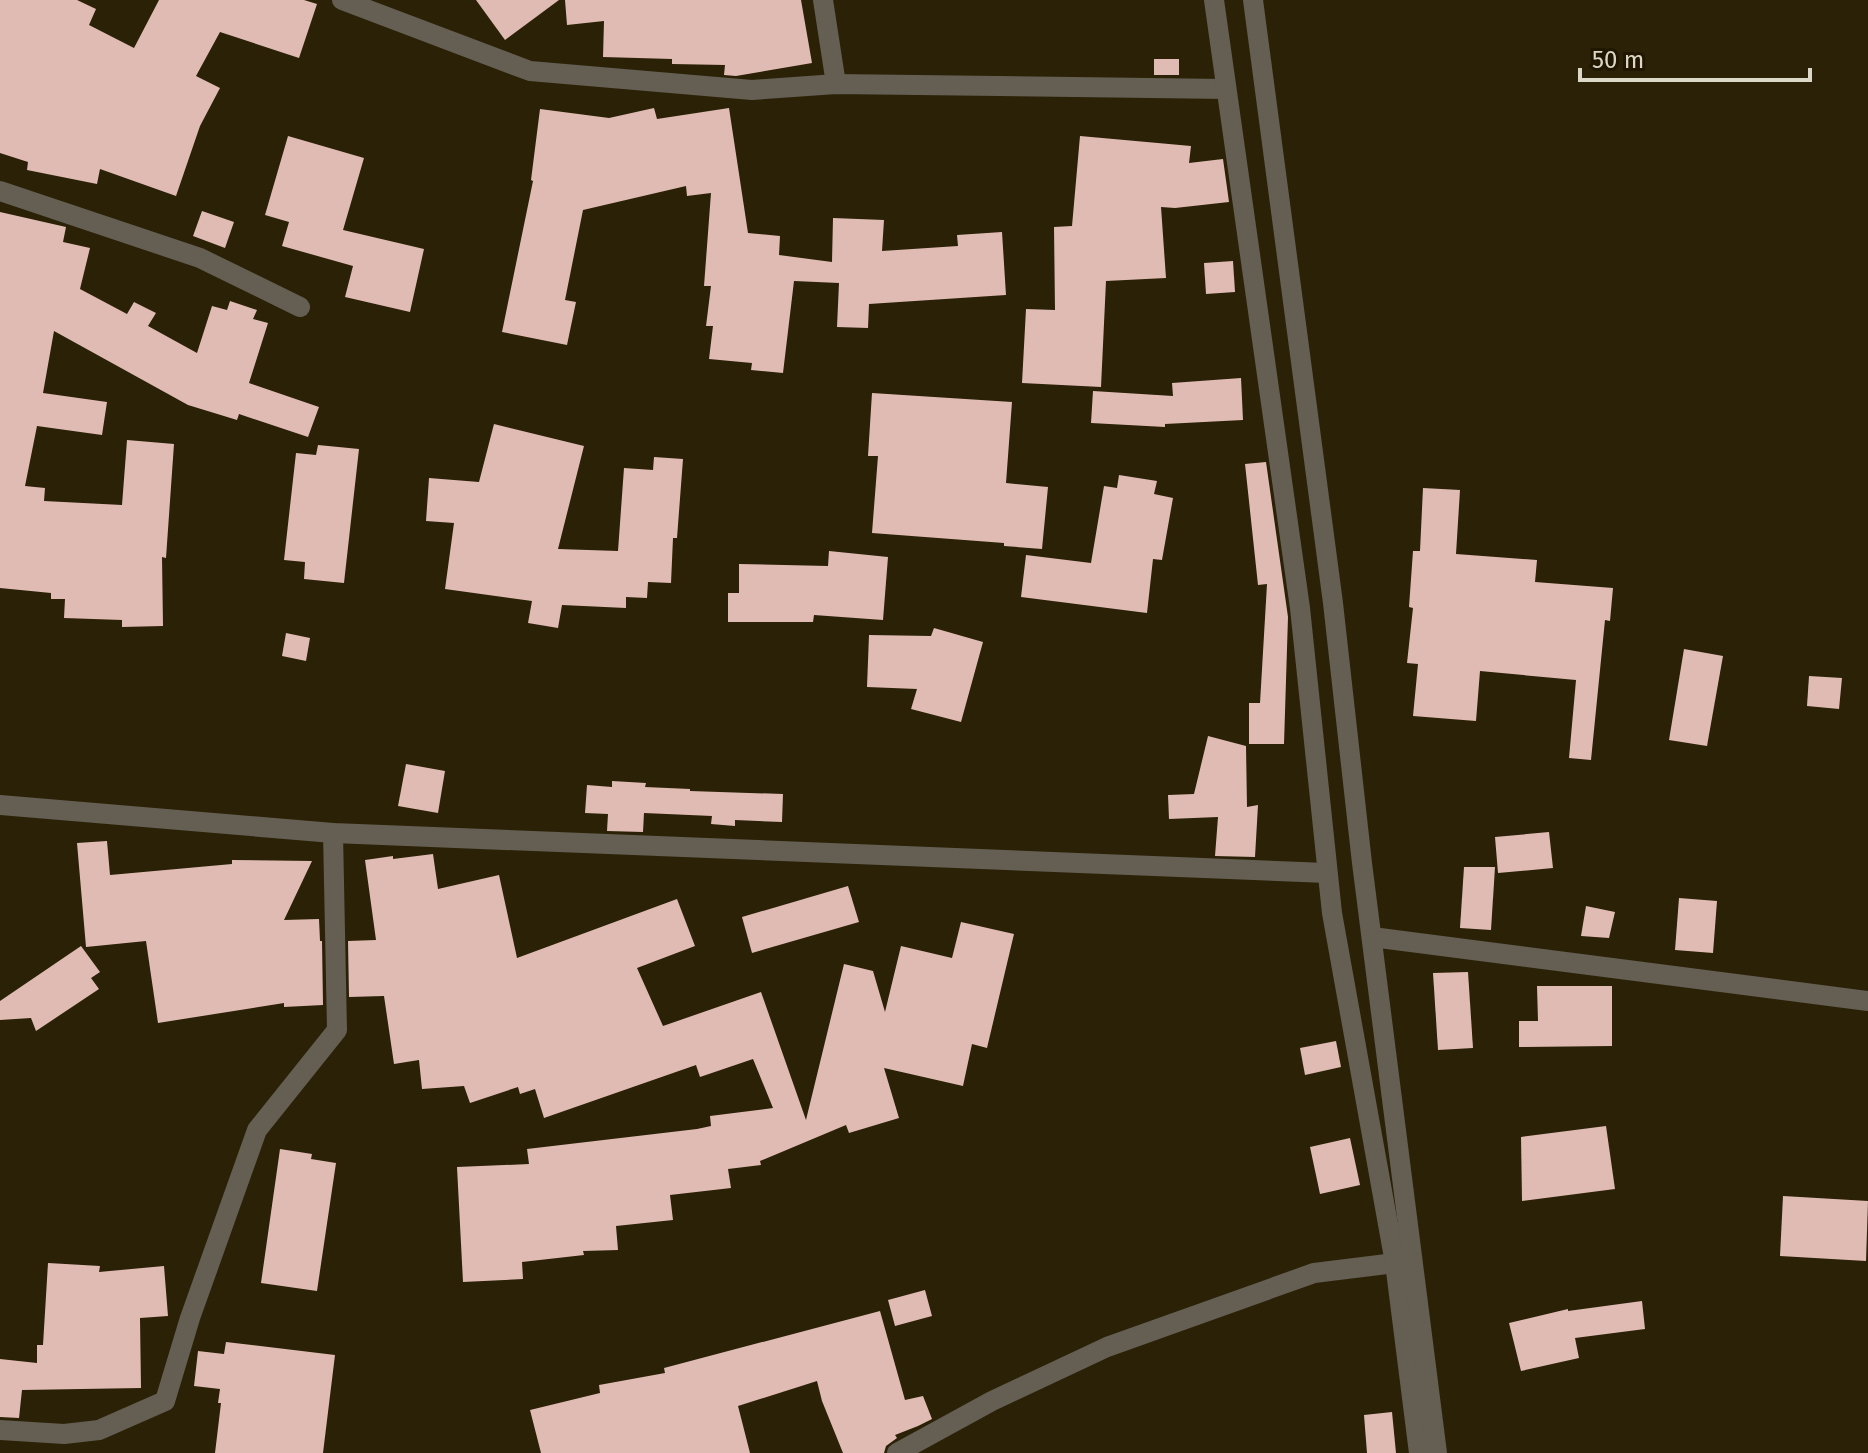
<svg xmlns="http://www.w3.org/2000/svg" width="1868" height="1453" viewBox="0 0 1868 1453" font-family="'Fira Sans',sans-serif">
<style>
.building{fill:#e0bbb4}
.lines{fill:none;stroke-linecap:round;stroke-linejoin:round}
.minor{stroke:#655e52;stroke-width:20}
.tertiary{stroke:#655e52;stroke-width:20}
</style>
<rect width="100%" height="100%" fill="#2a2106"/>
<g class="building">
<path d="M0,0H77L96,9L89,25L134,48L159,0H304L317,4L299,58L220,32L196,76L220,88L200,126L176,196L100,169L97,184L27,170L28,162L0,153Z"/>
<path d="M476,0H559L505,40Z"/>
<path d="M565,0H801L812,63L736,76L724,75L725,65L672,64V59L603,57L604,21L567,25Z"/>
<rect x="1154" y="59" width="25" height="16"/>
<path d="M654,108L657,119L729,108L748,233L780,236L779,255L832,262L833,218L884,220L882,251L958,246L957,235L1002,232L1006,295L869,304L868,328L837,327L839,283L794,281L783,373L751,370L752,363L709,359L713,326H706L711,286H704L711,193L687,196L686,186L583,210L565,300L576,302L567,345L502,332L533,181L531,180L540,109L609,118Z"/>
<path d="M288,136L364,158L343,230L424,249L410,312L345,297L353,266L282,246L289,222L265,215Z"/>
<path d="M1080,136L1191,146L1189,163L1223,159L1229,202L1175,208L1161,207L1166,278L1106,281L1101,387L1022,383L1026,309L1055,310L1054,227L1072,226Z"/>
<path d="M202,211L234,222L225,248L193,236Z"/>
<path d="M0,212L66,227L63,242L90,248L80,289L127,314L134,302L156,313L148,326L197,353L212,306L227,310L230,301L257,310L253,319L268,323L249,383L319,407L308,437L239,414L237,420L188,405L54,331L43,393L107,402L102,435L37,426L25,486L45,488L44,501L122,505L127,440L174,444L166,558L162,557L163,626L122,627V620L64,618L65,599H51V593L0,588Z"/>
<path d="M1233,261L1235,292L1206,294L1204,263Z"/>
<path d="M1241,378L1243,420L1165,424V427L1091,423L1093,391L1173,396L1172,383Z"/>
<path d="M872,393L1012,402L1006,483L1048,487L1042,549L1004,546V543L872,533L878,456H868Z"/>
<path d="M494,424L584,446L558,549L618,551L624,468L653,470L654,457L683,459L677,538H673L671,583L648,582L647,598L626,597V608L562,605L558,628L528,623L532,601L445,589L454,523L426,521L429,478L479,482Z"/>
<path d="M318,445L359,449L344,583L304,579L305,562L284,560L296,453L316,455Z"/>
<path d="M1266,462L1288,617L1284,744H1249V703H1260L1267,584L1258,585L1245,464Z"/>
<path d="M1119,475L1157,481L1154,494L1173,498L1162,560L1153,559L1147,613L1021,597L1026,555L1091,563L1104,486L1117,488Z"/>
<path d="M1423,488L1460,490L1456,554L1537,560L1535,582L1613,588L1610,621L1605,620L1591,760L1569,758L1576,680L1480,671L1476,721L1413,716L1418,664L1407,663L1413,608L1409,607L1413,551H1420Z"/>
<path d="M829,551L888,557L883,620L814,615L813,622H728V593H739V564L828,566Z"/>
<path d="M934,628L983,642L961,722L911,709L917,689L867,687L869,635L931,636Z"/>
<path d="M286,633L310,638L306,661L282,656Z"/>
<path d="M1684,649L1723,656L1707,746L1669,740Z"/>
<path d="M1809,676L1842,678L1839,709L1807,706Z"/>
<path d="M1208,736L1246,746L1247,807L1258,805L1255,857L1215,856L1218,817L1169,819L1168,795L1194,794Z"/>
<path d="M406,764L445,771L438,813L398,806Z"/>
<path d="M612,781L646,783L645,787L690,789V791L783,794L782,822L735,820V826L711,824L712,816L644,813L643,832L607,831L608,814L585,813L587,785L612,787Z"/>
<path d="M1549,832L1553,868L1498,873L1495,837Z"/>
<path d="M107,841L110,875L232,864V860L312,861L284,920L319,919L320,941H322L323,1005L284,1007V1003L158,1023L146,941L86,947L77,843Z"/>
<path d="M433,854L438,889L499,875L517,958L677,899L695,946L637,968L663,1026L761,992L806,1120L844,964L873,971L885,1012L901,946L952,958L961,922L1014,934L987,1048L972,1044L963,1086L884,1068L899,1118L849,1133L846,1125L760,1161L761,1165L728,1169L731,1188L670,1195L673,1220L616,1226L618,1250L583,1251L584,1255L522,1262L523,1279L463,1282L457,1167L529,1164L527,1149L697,1129L711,1126L710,1116L773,1108L753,1059L700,1077L696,1065L544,1118L535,1089L520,1094L518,1087L470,1103L464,1086L422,1089L419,1060L394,1064L384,996L349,997L348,941L376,940L365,860L393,856V859Z"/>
<path d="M1464,867H1495L1491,930L1460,928Z"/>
<path d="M848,886L859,922L752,953L742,917Z"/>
<path d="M1679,898L1717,901L1713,953L1675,950Z"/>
<path d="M1586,906L1615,912L1609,938L1581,936Z"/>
<path d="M81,946L100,972L91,978L99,989L36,1031L31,1018L0,1020V1001Z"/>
<path d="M1468,972L1473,1048L1438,1050L1433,973Z"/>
<path d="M1537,986H1612V1046L1519,1047V1021H1538Z"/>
<path d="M1336,1041L1341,1067L1305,1075L1300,1048Z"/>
<path d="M1606,1126L1615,1189L1522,1201L1521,1137Z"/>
<path d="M1350,1138L1360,1185L1320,1194L1310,1147Z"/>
<path d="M280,1149L312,1154L311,1159L336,1163L317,1291L261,1283Z"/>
<path d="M1783,1196L1868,1201L1866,1261L1780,1256Z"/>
<path d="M48,1263L100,1266L99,1272L164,1266L168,1316L140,1318L141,1388L22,1390L19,1418L0,1417V1359L37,1363V1345H43Z"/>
<path d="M925,1290L932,1316L895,1326L888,1300Z"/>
<path d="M1642,1301L1645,1329L1575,1338L1579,1358L1521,1371L1509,1323L1568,1309V1311Z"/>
<path d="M880,1311L905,1400L923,1396L932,1419L918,1426L895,1435L897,1438L886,1446L884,1453H843L822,1401L817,1381L738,1406L750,1453H541L530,1410L600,1393L599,1385L665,1373L664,1368Z"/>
<path d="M226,1342L335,1355L323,1453H215L221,1403H218L220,1389L194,1386L198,1351L224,1354Z"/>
<path d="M1392,1412L1396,1453H1367L1364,1415Z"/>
</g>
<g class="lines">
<g class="minor">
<path d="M342,0L530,71L752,90L836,84L1226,89"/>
<path d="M823,0L836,84"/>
<path d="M0,191L200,258L300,307"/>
<path d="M0,805L333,833L1327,873"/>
<path d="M1372,937L1868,1001"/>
<path d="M0,1430L64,1434L99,1430L165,1401L190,1318L257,1130L337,1030L333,833"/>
<path d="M897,1453L992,1401L1107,1347L1314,1273L1395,1263"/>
</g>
<g class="tertiary">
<path d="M1214,0L1300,608L1332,913L1395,1263L1419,1453"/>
<path d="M1253,0L1333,603L1362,863L1437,1453"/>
</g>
</g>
<path d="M1580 68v12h230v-12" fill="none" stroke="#ddd7c8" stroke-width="4"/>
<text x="1592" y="68" font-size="24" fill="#ddd7c8" stroke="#211700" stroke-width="6" paint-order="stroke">50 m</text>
</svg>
